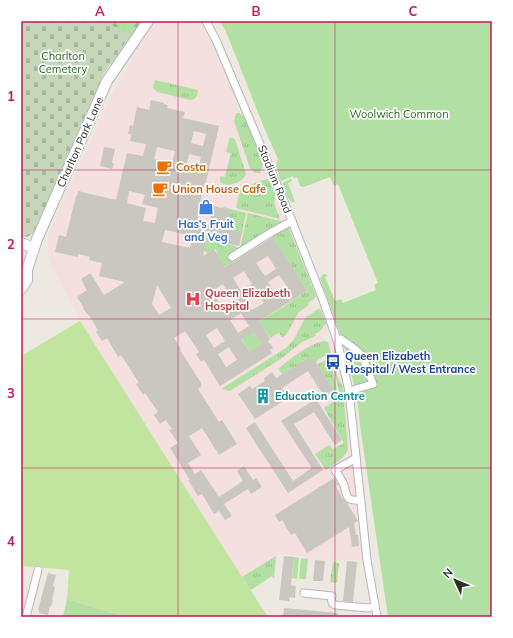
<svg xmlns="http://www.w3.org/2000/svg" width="513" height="638" viewBox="0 0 513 638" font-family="Mulish,sans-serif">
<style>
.medical{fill:#f3e0df}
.grass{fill:url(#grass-tufts)}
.forest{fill:url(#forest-firs)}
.cemetery{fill:url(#cemetery-stones)}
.park{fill:#b2dfa2}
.pitch{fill:#c1e59f}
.building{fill:#c9c7bf;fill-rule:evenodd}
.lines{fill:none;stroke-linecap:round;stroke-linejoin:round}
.street-casing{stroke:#b4b5bf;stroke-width:9}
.secondary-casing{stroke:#b4b5bf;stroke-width:12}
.street{stroke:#fff;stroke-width:7}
.secondary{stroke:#fff;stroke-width:10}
.grid{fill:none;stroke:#c2185b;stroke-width:1;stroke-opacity:0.55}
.labels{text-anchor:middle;stroke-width:3.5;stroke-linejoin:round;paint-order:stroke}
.park-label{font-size:11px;fill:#296621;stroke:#fff}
.street-label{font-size:11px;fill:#2d2d2d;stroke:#fff}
.food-label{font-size:11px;font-weight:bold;fill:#c56008;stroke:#fff;text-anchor:start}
.shop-label{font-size:11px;font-weight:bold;fill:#366cbe;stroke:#fff}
.health-label{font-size:11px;font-weight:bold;fill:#be3a42;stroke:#fff;text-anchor:start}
.transit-label{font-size:11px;font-weight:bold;fill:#164399;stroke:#fff;text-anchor:start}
.culture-label{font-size:11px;font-weight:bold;fill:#0d838f;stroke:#fff;text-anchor:start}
.neatline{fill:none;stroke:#c2185b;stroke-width:1.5}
.grid-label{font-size:13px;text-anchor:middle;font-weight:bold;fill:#c2185b}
</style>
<defs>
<pattern id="grass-tufts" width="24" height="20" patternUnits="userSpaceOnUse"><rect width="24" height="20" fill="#b2dfa2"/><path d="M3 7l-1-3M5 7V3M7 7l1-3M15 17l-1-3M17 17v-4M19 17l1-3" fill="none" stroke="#99c08c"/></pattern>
<pattern id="forest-firs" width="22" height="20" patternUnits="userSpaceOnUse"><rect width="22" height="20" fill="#b2dfa2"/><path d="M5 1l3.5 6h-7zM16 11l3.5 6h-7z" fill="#99c08c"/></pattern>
<pattern id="cemetery-stones" width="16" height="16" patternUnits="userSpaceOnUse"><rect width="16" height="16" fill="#c5d6b9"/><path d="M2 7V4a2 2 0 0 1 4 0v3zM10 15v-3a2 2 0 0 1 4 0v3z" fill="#aab89f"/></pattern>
</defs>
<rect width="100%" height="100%" fill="#ede9e1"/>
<path class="medical" d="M154,21H203L212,39L237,97L236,102L240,113L245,115L266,165L263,172L265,177H268L272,179L276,189L277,200L282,212L287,219L291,226L318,296L317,299L311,304L314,309L319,307L323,309L328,326L326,332L323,334L324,340H328L334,344L336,347L335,354L341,378L345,386L362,561L338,558L337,560L279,554L242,577L80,321L48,258V235L111,96Z"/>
<g class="grass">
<path d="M155,80L198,90L197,96L194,99L190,100L157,92L153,88Z"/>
<path d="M237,113H240V114L243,116L245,118L263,164L262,168L260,171L261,173H255L250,168L234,121L235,117Z"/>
<path d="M230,138H233L235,139L246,174C244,181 235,184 228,185L221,183L220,180V176L225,177L231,153L226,152L229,140Z"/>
<path d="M267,179C274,183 277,196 274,203L280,219L236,208L240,189L263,180Z"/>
<path d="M291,179L292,181L288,183L295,202C294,202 293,203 292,202C288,201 284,187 282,183Z"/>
<path d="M223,207L246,213L242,233L226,229L230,210L222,208Z"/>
<path d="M248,213L284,222L230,257L233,262L225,267L216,253L217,252L215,249L208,253L204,251L207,239L235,246V247L240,248Z"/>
<path d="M288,226L316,296L314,299L308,303L309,305L298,313L286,335L282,337L279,333L291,321L283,307L307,291L271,234Z"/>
<path d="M318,309L321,310L326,323L320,331L315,334L316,336L302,342L282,358L230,391L221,389L286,348L294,339L305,318Z"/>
<path d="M324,341L328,342L331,354L322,357L314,363L313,357L309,360L307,358L293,368H292L282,374L278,369C292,358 306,345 324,341Z"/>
<path d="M332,357L338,379L343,387L348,449C344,459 334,464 326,470L315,454L329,445L333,449L344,443L324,408L336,400L339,391L331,358Z"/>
<path d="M329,359L331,363L337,391L335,399L329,394L334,391L317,364Z"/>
<path d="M276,556L274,579L272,576L251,590L242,577Z"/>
<path d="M333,562L339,563L337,583L330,582Z"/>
</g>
<path class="forest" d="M92,21H143L129,41L113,30Z"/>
<path class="cemetery" d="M21,21H101L131,34L112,63L110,64L104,73L34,232C30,237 26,238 21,236Z"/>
<g class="park">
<path d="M219,21H492V617H388L360,425L357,397L345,349L338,328L320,279L322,275L325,274L328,276L325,277L335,301L341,299L343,303L376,290L374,285L378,283L338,184L334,186L330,177L304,187L300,186L297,177L294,178L293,176L281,181L276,165L278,159L265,130L225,29Z"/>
<path d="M283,307L291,321L284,335L282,334L280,332L270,338L259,321Z"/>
<path d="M252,331L261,344L250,352L241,338Z"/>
<path d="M294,557L299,558L297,579L292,578Z"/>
<path d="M301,558L308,559L306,579H299Z"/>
<path d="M67,599L126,617H63Z"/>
</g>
<path class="pitch" d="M80,321L242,577L268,617H126L67,599L69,570L21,566V356Z"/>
<g class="building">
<path d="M151,100L164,103V104L168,105L167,108L185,112L183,118L219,126L206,182H205L200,203H201L197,223L209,225L213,206L222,208L230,210L226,229L242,233L239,246L207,239L203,256L214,249L225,267L273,237L307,291L259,321L270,339L268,341L273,348L270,350L272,353L220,386L204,360L201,362L196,354L199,352L185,331L174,338L181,349L180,350L201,383V387L198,389L219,422L222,420L237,444L219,455L202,428L189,436L201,455L188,463L195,474L201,470L219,497L243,481L237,471L244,466L253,480L256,478L262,487L251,494L248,489L224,504L232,516L225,520L219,511L214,514L202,494L198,496L188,480H190L170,448L178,443L169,430L172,429L166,420L160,424L154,415L158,412L145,393L143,395L136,384L139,383L121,355L118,357L107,338L102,341L96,332L98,330L88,314H87L83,308H84L77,297L87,290L81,279L89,274H91L104,295L125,282L99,276L102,263L89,260L90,257L78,254V257L55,252L59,235L66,237L76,196H77L78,191L116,200L127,153L143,156L146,144L130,141L131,134H128L130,125L133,126L137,107L149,110ZM194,131L206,134L203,146L191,143ZM157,147L175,151L172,163L154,159ZM189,154L201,157L198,169L186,166ZM129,191L145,195L142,204L158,208L155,223L143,221L146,208L127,203ZM165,230L193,236L190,248L162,242ZM268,256L276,269L265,276L256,263ZM244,271L252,284L241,291L233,278ZM279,275L288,288L276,295L268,282ZM223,284L233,301L222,308L212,291ZM157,285L171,308L159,315L152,304ZM256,290L264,303L252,310L244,297ZM241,313L249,326L238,333L230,320ZM217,328L225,341L214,348L206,335ZM253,332L261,344L250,352L241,339ZM229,347L237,360L226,367L218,354Z"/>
<path d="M104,147L115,149L112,163H114L112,169L100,166Z"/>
<path d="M313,357L334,391L329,394L328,392L323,395L308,371L282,388L288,398L255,419L238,394L250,386L252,389L265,381L264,378L272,372L276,378L308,358L309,360Z"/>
<path d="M316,399L342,440L335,445L314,412L294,424L323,470L288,493L246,428L255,422L293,481L312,468L281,421Z"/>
<path d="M334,478L338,485L336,486L342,498L347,503L358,521L354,523L356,535H358L359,546L352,547L349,527L307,553L295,533L291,535L282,520L279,522L275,515Z"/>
<path d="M284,556L294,557L291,585L296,586L295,598L290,597L289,601L279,600Z"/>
<path d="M315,560L325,561L323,581H313Z"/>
<path d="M347,561L357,562L353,602L343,601Z"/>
<path d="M48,573L56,575L53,586L55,587L52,600H53L51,607L50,606L48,615L39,613V610H38Z"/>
<path d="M284,608L338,613L337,617H283Z"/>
</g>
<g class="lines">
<g class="street-casing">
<g id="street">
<path d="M206,21L216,40L252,125L288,211L323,300L337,340L342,361L349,391L367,560L377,617"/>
<path d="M232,257L270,233L292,221"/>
<path d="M337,340L341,339L355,349L362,356L373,384L349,391"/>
<path d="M356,458L335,470C338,475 342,480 344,485C347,498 346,501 361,500"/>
<path d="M304,593L332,596C331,599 331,603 335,605L368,608L375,606"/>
<path d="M26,617L38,570"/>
</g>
</g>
<g class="secondary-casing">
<g id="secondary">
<path d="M21,243L34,248"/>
<path d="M21,289L27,280V270L37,239L107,81L148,21"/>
</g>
</g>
<use href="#street" class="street"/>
<use href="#secondary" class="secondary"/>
</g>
<path class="grid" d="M178,21V617M335,21V617M21,170H492M21,319H492M21,468H492"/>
<defs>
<g id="cafe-bare" transform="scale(1.2)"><path d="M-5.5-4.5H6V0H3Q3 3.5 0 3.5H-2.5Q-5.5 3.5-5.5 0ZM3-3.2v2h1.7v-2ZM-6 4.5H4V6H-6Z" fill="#e8710a" stroke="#fff" stroke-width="2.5" paint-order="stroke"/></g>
<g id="shop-bare" transform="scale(1.2)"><path d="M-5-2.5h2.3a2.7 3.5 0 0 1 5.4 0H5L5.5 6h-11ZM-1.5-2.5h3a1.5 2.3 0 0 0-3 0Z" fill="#3f7fe0" stroke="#fff" stroke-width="2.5" paint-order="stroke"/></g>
<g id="hospital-bare" transform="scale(1.2)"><path d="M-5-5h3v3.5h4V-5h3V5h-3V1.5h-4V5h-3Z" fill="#e0444e" stroke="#fff" stroke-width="2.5" paint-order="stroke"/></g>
<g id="bus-bare" transform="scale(1.2)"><path d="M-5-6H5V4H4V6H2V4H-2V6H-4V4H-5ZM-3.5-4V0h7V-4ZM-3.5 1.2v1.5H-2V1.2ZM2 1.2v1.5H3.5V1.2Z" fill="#1a4fb4" stroke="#fff" stroke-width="2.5" paint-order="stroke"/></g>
<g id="building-bare" transform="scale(1.2)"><path d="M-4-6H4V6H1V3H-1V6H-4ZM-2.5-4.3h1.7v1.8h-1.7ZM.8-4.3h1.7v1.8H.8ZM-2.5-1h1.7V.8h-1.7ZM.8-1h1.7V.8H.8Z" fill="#0f9aa8" stroke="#fff" stroke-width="2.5" paint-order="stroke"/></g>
</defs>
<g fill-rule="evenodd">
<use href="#cafe-bare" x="164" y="167"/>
<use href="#cafe-bare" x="160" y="189"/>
<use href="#shop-bare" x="206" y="207"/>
<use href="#hospital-bare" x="193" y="299"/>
<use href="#bus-bare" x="333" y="362"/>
<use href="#building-bare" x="263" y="396"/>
</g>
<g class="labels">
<g class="park-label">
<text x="63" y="60">Charlton<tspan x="63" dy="13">Cemetery</tspan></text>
<text x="399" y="118">Woolwich Common</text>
</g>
<g class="street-label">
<text transform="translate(80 142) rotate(-66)" y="4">Charlton Park Lane</text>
<text transform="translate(275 179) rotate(68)" y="4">Stadium Road</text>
</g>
<g class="food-label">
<text x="176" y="171">Costa</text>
<text x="172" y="193">Union House Cafe</text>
</g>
<g class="shop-label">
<text x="206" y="228">Has’s Fruit<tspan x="206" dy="13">and Veg</tspan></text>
</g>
<g class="health-label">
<text x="205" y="297">Queen Elizabeth<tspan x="205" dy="13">Hospital</tspan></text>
</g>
<g class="transit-label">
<text x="345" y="360">Queen Elizabeth<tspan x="345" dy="13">Hospital / West Entrance</tspan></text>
</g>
<g class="culture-label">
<text x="275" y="400">Education Centre</text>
</g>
</g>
<rect width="513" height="638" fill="none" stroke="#ffffff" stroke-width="44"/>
<g transform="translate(455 580) rotate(314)" stroke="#ffffff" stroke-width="3" paint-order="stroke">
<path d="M0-3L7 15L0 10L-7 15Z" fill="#2d2d2d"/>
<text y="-6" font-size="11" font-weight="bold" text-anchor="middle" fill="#2d2d2d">N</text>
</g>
<rect x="22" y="22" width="469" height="594" class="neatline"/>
<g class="grid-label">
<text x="100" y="16">A</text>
<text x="256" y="16">B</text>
<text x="413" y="16">C</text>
<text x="11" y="101">1</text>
<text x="11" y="249">2</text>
<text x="11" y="398">3</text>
<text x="11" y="546">4</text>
</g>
</svg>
